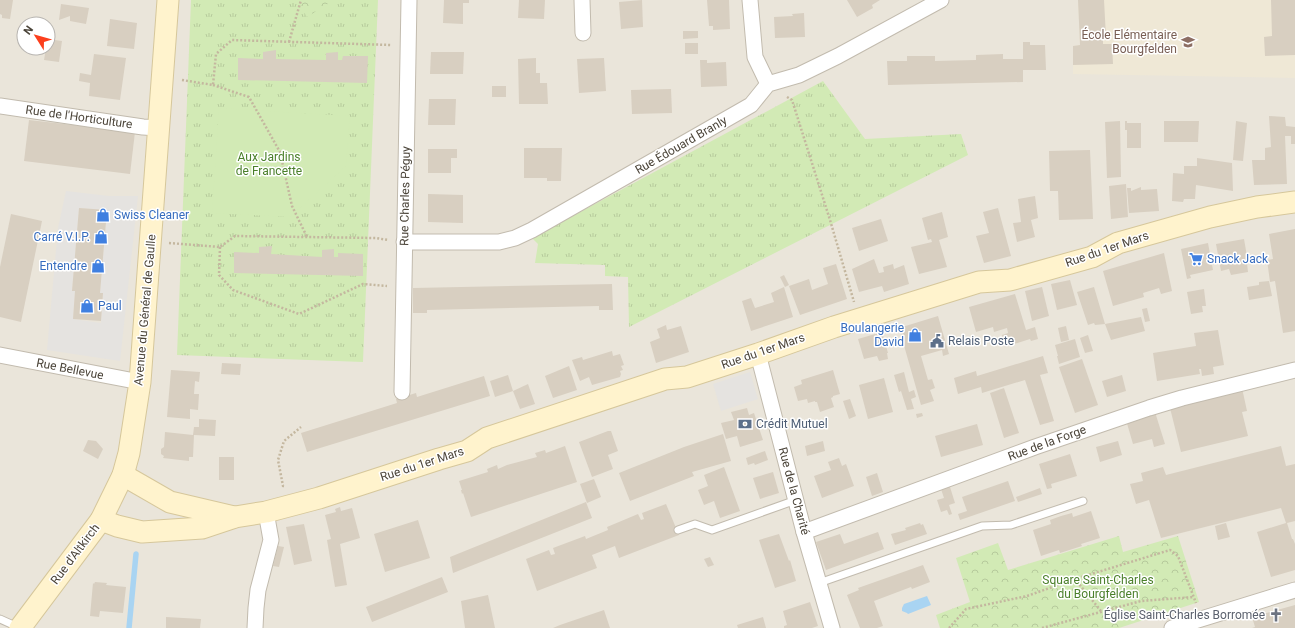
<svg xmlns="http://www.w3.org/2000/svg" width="1295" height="628" viewBox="0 0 1295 628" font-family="Roboto,sans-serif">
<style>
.residential{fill:#eae5da;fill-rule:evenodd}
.education{fill:#efe8d6}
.grass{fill:url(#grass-tufts)}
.forest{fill:url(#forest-crowns)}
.garden{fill:#d2eab5}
.parking{fill:#e5e3e0;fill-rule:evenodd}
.water{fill:#a9d4f2}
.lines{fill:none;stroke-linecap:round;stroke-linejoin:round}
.stream{stroke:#a9d4f2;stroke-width:5.5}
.building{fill:#d8cfc1}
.lane-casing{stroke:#c2bbae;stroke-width:9}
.street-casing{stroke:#c2bbae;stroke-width:17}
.secondary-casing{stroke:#d6c79b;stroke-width:23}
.path{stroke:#c4b79f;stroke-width:2.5;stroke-dasharray:2 2;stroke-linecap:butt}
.lane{stroke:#fff;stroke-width:7}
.street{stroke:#fff;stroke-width:15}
.secondary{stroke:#fff3cd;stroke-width:21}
.labels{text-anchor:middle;stroke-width:3;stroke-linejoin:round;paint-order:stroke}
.education-label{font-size:12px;fill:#785e54;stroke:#fff;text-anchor:end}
.street-label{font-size:12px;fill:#4b4439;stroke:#fff}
.park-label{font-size:12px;fill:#4a7f2a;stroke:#fff}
.shop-label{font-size:12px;fill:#366cbe;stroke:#fff;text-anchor:start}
.service-label{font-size:12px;fill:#4e5e75;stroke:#fff;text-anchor:start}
.worship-label{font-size:12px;fill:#5b616d;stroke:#fff;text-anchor:end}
</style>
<defs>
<pattern id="grass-tufts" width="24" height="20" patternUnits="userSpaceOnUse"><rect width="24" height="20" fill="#d2eab5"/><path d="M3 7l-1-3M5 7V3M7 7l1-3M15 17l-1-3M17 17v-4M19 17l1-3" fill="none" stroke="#b6ca9c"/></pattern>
<pattern id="forest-crowns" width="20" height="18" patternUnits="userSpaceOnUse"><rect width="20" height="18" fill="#d2eab5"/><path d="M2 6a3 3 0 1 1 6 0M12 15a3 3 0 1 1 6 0" fill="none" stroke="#b6ca9c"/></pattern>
</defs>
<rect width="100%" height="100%" fill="#f6f3ec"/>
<path class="residential" d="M0,0H1295V628H0ZM24,24H48V48H24Z"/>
<path class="education" d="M1078,0H1295V78L1073,74V46L1080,45Z"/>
<g class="grass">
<path d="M191,0H378L363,362L177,355Z"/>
<path d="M823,81L865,139L961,134L968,155L629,327L628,277L605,276V265L535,263L538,244L532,238Z"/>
</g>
<g class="forest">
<path d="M297,0H334L307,17Z"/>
<path d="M1119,536L1123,552L1178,536L1199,602L1119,628H940L936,615L970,602L956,558L998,543L1008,570Z"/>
</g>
<path class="garden" d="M219,108L350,116L346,166L290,217L212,213Z"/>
<g class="parking">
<path d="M66,191L109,196H138L120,361L47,350L58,228ZM79,208L107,210L100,293L103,294L101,323L73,319L75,291H72Z"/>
<path d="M750,372L758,399L721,411L713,384Z"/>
</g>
<path class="water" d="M927,596L931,605L908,614L907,613L902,611V608L904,604Z"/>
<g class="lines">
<path class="stream" d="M129,628L136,554"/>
</g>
<g class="building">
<path d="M0,0H13L10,19L2,18V15L0,14Z"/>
<path d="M444,0H469V3H463V24L443,23Z"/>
<path d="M519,0H545L544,19L518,18Z"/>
<path d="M642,0L643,27L621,29L619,2Z"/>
<path d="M707,0H729L730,29L713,30V26H709Z"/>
<path d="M847,0H880L872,5L873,8L857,17Z"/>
<path d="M1078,0H1104L1106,37H1103V44H1112L1113,64L1073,65V46L1080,45Z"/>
<path d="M1271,0H1295V55L1265,56L1264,37L1272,36Z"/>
<path d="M61,4L89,8L86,24L70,21V16L59,20Z"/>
<path d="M804,13L805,37L775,38L774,17L793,16L792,14Z"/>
<path d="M110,19L137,23L134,49L107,46Z"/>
<path d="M683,31H698V38L683,39Z"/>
<path d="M48,39L62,41L59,62L44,60L46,48H48Z"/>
<path d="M1023,42H1030V45H1045L1046,70H1023V82L888,85L887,61H907V56H935V61L976,60V55L1003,54V59H1023Z"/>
<rect x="685" y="43" width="13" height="11"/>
<path d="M276,50V59L326,60V53L338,52V60H342L343,56H368L367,83L238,80V58L263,59V52Z"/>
<path d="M431,52H464L463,74H430Z"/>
<path d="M94,54L126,58L120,100L89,96L90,83L79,81L80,73L91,75Z"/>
<path d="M536,58V73H540V83H547L548,104H519L518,59Z"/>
<path d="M604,58L606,91L579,93L577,59Z"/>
<path d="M700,60H707V63L726,62L727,86L701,87Z"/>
<rect x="492" y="86" width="14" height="11"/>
<path d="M671,89L672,113L632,114L631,90Z"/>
<path d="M429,99H456L455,125H428Z"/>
<path d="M1269,116L1285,117L1286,126L1295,127V144H1291V136H1285L1287,184L1254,185L1252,160H1265V148L1271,147Z"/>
<path d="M29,120L135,132L130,174L24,161Z"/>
<path d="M1120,121L1121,177L1107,178L1105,122Z"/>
<path d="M1125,121H1127V123H1141V148H1127V130H1125Z"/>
<path d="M1164,121H1199L1198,142H1164Z"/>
<path d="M1236,121L1247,123L1243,161L1233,160Z"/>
<path d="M524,148H562L561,181H547V178H524Z"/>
<path d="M428,149H457V158H451V173H428Z"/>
<path d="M1090,150L1093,219L1059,220L1058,191H1050L1049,151Z"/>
<path d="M1197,158L1232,163L1233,191L1196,185L1195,199H1184L1183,202L1172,201L1173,173L1184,174V166H1197Z"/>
<path d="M1126,184L1128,217L1111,219L1109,186Z"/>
<path d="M1141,187V190L1157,189L1159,211L1129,213L1127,188H1131V191Z"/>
<path d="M428,194L463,195V223L428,222Z"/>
<path d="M1035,196L1038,218L1031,220L1035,237L1017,242L1013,223L1021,222L1018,199Z"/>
<path d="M79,208L107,210L100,293H103L101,321L73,319L75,291H72Z"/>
<path d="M998,208L1011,256L984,263L976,236L989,233L983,212Z"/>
<path d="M942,212L948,237L939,240L947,267L919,274L911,247L932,242L931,239L928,240L922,218Z"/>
<path d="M11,214L42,221L21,322L0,317V267Z"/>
<path d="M881,219L888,241L859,251L852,228Z"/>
<path d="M1295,229V331L1283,333L1275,281L1270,282L1267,260L1273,259L1269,234Z"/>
<path d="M1244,239L1248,262L1247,263L1248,272L1231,275L1229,269L1221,271L1216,244Z"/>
<path d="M1208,243L1213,270L1190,275L1191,278L1187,279L1181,249Z"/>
<path d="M272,246L271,254L322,257V250L334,249V257H338V253L363,254V276L234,273V252L259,253V247Z"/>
<path d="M1164,253L1172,291L1161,294L1159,288L1143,293L1144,297L1113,306L1103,271Z"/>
<path d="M874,259L879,273L884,272L883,267L893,264L894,269L904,265L909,284L884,292L882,286L859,292L852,269Z"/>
<path d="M836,264L847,299L800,315L789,286L809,279L812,290L828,284L823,268Z"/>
<path d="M784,275L789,285L785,287L780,277Z"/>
<path d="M1070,280L1077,305L1057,310L1051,284Z"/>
<path d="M1269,281L1272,296L1249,300L1247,287L1259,285V282Z"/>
<path d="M612,284L613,310H599V306L427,310V313H413V288Z"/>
<path d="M784,287L793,317L751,331L742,301L751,298L755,308L774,302L771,293Z"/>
<path d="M1042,287L1049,316L1032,321L1025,291Z"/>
<path d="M1094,287L1105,324L1095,325L1094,323L1088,325L1077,292Z"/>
<path d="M1204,289L1206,306H1202L1203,312L1191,314L1187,292Z"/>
<path d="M1015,294L1026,330L1035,327L1038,339L1031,341L1030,339L1005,347L1002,335L1008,333L1007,328L994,332L993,327L976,332L969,307Z"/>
<path d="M1147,308L1150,321L1145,322L1142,309Z"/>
<path d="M938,316L949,354L943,356L942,350L921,356L928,380L932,379L935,388L930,390L934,401L921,405L899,328Z"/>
<path d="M1141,317L1145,331L1111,340L1105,324Z"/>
<path d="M666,325L667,330L681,326L689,352L656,363L650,342L660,338L657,329Z"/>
<path d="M1066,326L1069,340L1061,342L1058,328Z"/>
<path d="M1218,330L1224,365L1213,367L1214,374L1202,376L1201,369H1199L1200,374L1157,381L1153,353L1196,346L1194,333Z"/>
<path d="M882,332L888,353H887L888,359L879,361L877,356L864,359L858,339Z"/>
<path d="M1088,335L1093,351L1085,353L1080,338Z"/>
<path d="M1075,339L1080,357L1059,364L1057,356H1058L1055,345Z"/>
<path d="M612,351L613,356L620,354L624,365L621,366L623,370L620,371L621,374L620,377L592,385L589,377L580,381L572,360L582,357L583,360Z"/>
<path d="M1043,356L1048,373L1040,375L1054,421L1040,425L1025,380L982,393L981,387L958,394L954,378L976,371L977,376Z"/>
<path d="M1082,359L1098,405L1075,413L1059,367Z"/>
<path d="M222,363L241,364L240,375L221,374Z"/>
<path d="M569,366L577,390L553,398L545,376Z"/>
<path d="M171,370L200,372L199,382L195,381L194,394H199L198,410L190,409V419L167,417Z"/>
<path d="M833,370L840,394L833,396V397L831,398L834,407L820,412L817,402H815V401L808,403L807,399L798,401L794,387L802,384L801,380Z"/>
<path d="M904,372L909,392L914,390L916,397L911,399L914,409L907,410L901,391L899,392L894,375Z"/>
<path d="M508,375L513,391L495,397L490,381Z"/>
<path d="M1122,375L1126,391L1107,397L1102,381Z"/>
<path d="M484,376L490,396L307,452L301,433L397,403L396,399L416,393L417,397Z"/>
<path d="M884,378L893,412L868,419L859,385Z"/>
<path d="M528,384L535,404L520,409L513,391Z"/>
<path d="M1004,388L1019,433L1004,438L990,393Z"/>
<path d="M1242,388L1247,411L1242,412L1248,436L1181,452L1170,408Z"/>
<path d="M850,399L856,416L849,419L843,401Z"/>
<path d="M747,408L749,415L754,413L763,440L740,447L737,436L726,439L721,423L734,420L731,412Z"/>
<path d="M1155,412L1165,444L1154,447L1152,439L1133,444L1126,420Z"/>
<path d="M922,413L923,416L917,418L916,414Z"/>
<path d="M199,419L216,420L215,436L194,435L193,457H189V461L163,458L164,456L161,454V449L164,447L165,432L193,435L194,427H199Z"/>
<path d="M977,424L983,445L941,457L935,436Z"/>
<path d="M608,431H611L618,451L608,455L613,469L592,477L579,442Z"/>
<path d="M723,434L731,461L692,472L694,476L630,501L619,473L684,447Z"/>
<path d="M88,440L96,441L103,449L98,459L83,451Z"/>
<path d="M823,441L825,451L807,456L805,446Z"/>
<path d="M1118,441L1122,455L1100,462L1096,447Z"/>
<path d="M565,446L577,482L471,517L463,493L462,494L461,490H462L459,481L488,472L487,469L497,465L498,469L507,465L537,457L535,453L545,450L546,453Z"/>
<path d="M1281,446L1286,466L1295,464V521L1287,523L1292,539H1293L1295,544V570L1271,577L1257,532L1286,523L1281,508L1161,538L1149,500L1136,504L1130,484L1143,481L1141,473L1163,467L1166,475Z"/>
<path d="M765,451L768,460L755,465L754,463L748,465L746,458Z"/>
<path d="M1070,454L1077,476L1051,484L1052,488L1047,489L1039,464Z"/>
<rect x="219" y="457" width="15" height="23"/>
<path d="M839,458L842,466L846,464L854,486L822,498L814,476L831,470L828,462Z"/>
<path d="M724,467L740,511L720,518L714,501L704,505L698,490L708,486L704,475Z"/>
<path d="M773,472L779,493L760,499L753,478Z"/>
<path d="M877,473L883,492L872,496L866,477Z"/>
<path d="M594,479L601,497L587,503L580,484Z"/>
<path d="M1008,481L1015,501L960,520L958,514L967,511L962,497Z"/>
<path d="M950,487L955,503L949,505L952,514L949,515L947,510L941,512L937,500L944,498L941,489Z"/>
<path d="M1040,488L1042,494L1018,502L1016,497Z"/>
<path d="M586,502L592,518L453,573L450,557Z"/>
<path d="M666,504L679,535L619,558L615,546L592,555L597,568L537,591L526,559L549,550L551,555L555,554L553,548L585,536L586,539L608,530L607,527L638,514L641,520L644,519L642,513Z"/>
<path d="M340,507L341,511L352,508L360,538L340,544L347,585L335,587L327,540L331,539L325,515L336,512L335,509Z"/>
<path d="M1091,511L1100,538L1081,544L1082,546L1060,553L1059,550L1041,556L1033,530L1051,524L1050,520L1061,516L1072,513L1073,517Z"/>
<path d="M418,520L430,558L385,572L374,534Z"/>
<path d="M920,523L921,525L923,524L927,534L895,545L891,534L906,530L905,528Z"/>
<path d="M1226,523L1230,537L1218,540L1215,526Z"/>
<path d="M304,524L312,561L294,565L286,527Z"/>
<path d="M878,532L884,549L826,570L816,542L840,534L844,544Z"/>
<path d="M779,534L789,561L790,560L796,581L775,588L759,540Z"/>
<path d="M278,546L284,547L279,567L273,566Z"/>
<path d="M710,557L714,565L708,567L704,559Z"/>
<path d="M923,565L930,582L912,589L911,587L874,601L883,626L877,628H860L847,595L859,590L858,588Z"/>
<path d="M442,577L448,592L372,622L366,607Z"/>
<path d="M95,582L107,583L106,585L126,587L123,613L100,611L99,617L90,616L93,583L94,584Z"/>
<path d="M488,595L495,628H465L461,601Z"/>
<path d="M810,602L818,626L812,628H784V626L787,625L783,611Z"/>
<path d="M1295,605V628H1252L1255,627L1252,617Z"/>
<path d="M604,610L610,628H553L560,625Z"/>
<path d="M166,617L201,619L200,628H166Z"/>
<path d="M763,617L766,628H738L737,625Z"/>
</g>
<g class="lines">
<g class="lane-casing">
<g id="lane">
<path d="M678,530L695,524L712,530L796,500"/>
<path d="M819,583L982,526L1011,525L1083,501"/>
<path d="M0,619L20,628"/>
</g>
</g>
<g class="street-casing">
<g id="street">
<path d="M582,0L583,33"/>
<path d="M750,0L755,57L768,84"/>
<path d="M0,106L143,127L158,128"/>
<path d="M404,242H499L515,238L532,230L751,105L768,84L799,75L838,56L941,0"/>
<path d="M758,354L804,532L832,628"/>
<path d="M0,355L140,382"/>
<path d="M402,392L409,0"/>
<path d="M804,532L1035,447L1149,408L1182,398L1295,370"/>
<path d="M255,628L256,608L258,590L271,540L266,512"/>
<path d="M1172,628L1295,590"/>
</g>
</g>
<g class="secondary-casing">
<g id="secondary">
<path d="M123,475L170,502L234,517"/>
<path d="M101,520L117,526L142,532L202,528L235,517L266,512L319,498L439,459L467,451L487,438L665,379L687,377L758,354L834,327L979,282L1010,280L1092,257L1118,243L1210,217L1257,207L1295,202"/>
<path d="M20,628L101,520L123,475L129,453L140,382L168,0"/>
</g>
</g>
<g class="path">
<path d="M289,42L301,0"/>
<path d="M182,80L213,85L216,54L232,40L391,45"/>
<path d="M213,85L249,97L280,152L292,206L307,237"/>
<path d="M787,97L792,100L830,220L854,302"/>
<path d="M169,243L220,247L235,236L376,238L388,240"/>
<path d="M220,247L219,275L233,290L299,314L363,284L387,286"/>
<path d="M284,486H283L278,460L284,441L301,427"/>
<path d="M1101,611L1075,579L1170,550L1178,556L1196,603"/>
<path d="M949,628L966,609L1027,596L1075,579"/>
<path d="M1042,628L1141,601L1194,597"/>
</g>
<use href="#lane" class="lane"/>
<use href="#street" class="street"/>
<use href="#secondary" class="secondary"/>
</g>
<defs>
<g id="school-bare" transform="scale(1.08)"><path d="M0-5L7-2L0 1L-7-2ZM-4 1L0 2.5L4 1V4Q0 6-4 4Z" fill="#8d6e63" stroke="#fff" stroke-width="2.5" paint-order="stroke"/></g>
<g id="shop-bare" transform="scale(1.08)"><path d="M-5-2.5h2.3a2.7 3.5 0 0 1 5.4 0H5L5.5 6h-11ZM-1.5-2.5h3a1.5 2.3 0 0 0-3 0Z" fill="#3f7fe0" stroke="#fff" stroke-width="2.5" paint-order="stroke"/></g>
<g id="supermarket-bare" transform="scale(1.08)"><path d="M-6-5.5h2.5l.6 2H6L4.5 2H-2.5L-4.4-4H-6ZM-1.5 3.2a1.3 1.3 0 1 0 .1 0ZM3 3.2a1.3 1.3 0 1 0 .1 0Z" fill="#3f7fe0" stroke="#fff" stroke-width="2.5" paint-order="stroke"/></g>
<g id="civic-bare" transform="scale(1.08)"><path d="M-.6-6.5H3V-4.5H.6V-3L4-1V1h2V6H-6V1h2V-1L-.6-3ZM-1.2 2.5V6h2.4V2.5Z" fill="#5c6f8a" stroke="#fff" stroke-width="2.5" paint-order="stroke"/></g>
<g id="bank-bare" transform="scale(1.08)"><path d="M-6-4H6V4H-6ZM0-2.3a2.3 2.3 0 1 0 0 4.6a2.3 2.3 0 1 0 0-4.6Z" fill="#5c6f8a" stroke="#fff" stroke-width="2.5" paint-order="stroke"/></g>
<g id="church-bare" transform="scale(1.08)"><path d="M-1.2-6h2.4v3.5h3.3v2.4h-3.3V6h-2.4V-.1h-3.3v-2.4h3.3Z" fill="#6b7280" stroke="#fff" stroke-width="2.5" paint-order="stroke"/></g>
</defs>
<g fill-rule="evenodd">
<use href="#school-bare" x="1188" y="42"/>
<use href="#shop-bare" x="103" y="215"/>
<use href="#shop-bare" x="101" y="237"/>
<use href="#supermarket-bare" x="1196" y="259"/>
<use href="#shop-bare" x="98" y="266"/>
<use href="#shop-bare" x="87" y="306"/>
<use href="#shop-bare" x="915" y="335"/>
<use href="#civic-bare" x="937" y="341"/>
<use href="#bank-bare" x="745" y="424"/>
<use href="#church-bare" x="1276" y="615"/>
</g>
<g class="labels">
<g class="education-label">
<text x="1177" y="39">École Elémentaire<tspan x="1177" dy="14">Bourgfelden</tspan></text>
</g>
<g class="street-label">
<text transform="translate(79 117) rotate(8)" y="4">Rue de l'Horticulture</text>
<text transform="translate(681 145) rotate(-30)" y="4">Rue Édouard Branly</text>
<text transform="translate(405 196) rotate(-89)" y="4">Rue Charles Péguy</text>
<text transform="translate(1107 249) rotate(-19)" y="4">Rue du 1er Mars</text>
<text transform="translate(145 310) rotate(-85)" y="4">Avenue du Général de Gaulle</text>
<text transform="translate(763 351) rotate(-19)" y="4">Rue du 1er Mars</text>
<text transform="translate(70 369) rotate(11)" y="4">Rue Bellevue</text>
<text transform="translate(1047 443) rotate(-20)" y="4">Rue de la Forge</text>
<text transform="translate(422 464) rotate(-18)" y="4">Rue du 1er Mars</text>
<text transform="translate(794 491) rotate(75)" y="4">Rue de la Charité</text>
<text transform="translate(75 554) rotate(-53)" y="4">Rue d'Altkirch</text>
</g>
<g class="park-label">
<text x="269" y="161">Aux Jardins<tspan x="269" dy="14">de Francette</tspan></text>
<text x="1098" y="584">Square Saint-Charles<tspan x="1098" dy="14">du Bourgfelden</tspan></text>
</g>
<g class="shop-label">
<text x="114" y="219">Swiss Cleaner</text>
<text x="90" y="241" text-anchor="end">Carré V.I.P.</text>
<text x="1207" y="263">Snack Jack</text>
<text x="87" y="270" text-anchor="end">Entendre</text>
<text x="98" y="310">Paul</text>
<text x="904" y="332" text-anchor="end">Boulangerie<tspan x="904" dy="14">David</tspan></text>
</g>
<g class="service-label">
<text x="948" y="345">Relais Poste</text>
<text x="756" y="428">Crédit Mutuel</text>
</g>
<g class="worship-label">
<text x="1265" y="619">Église Saint-Charles Borromée</text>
</g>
</g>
<g transform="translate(36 36) rotate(307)"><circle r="19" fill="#ffffff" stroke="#b7b4b0"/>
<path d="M0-3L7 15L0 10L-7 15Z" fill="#fc3f1d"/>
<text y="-6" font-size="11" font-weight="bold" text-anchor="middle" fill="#4b4439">N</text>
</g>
</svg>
